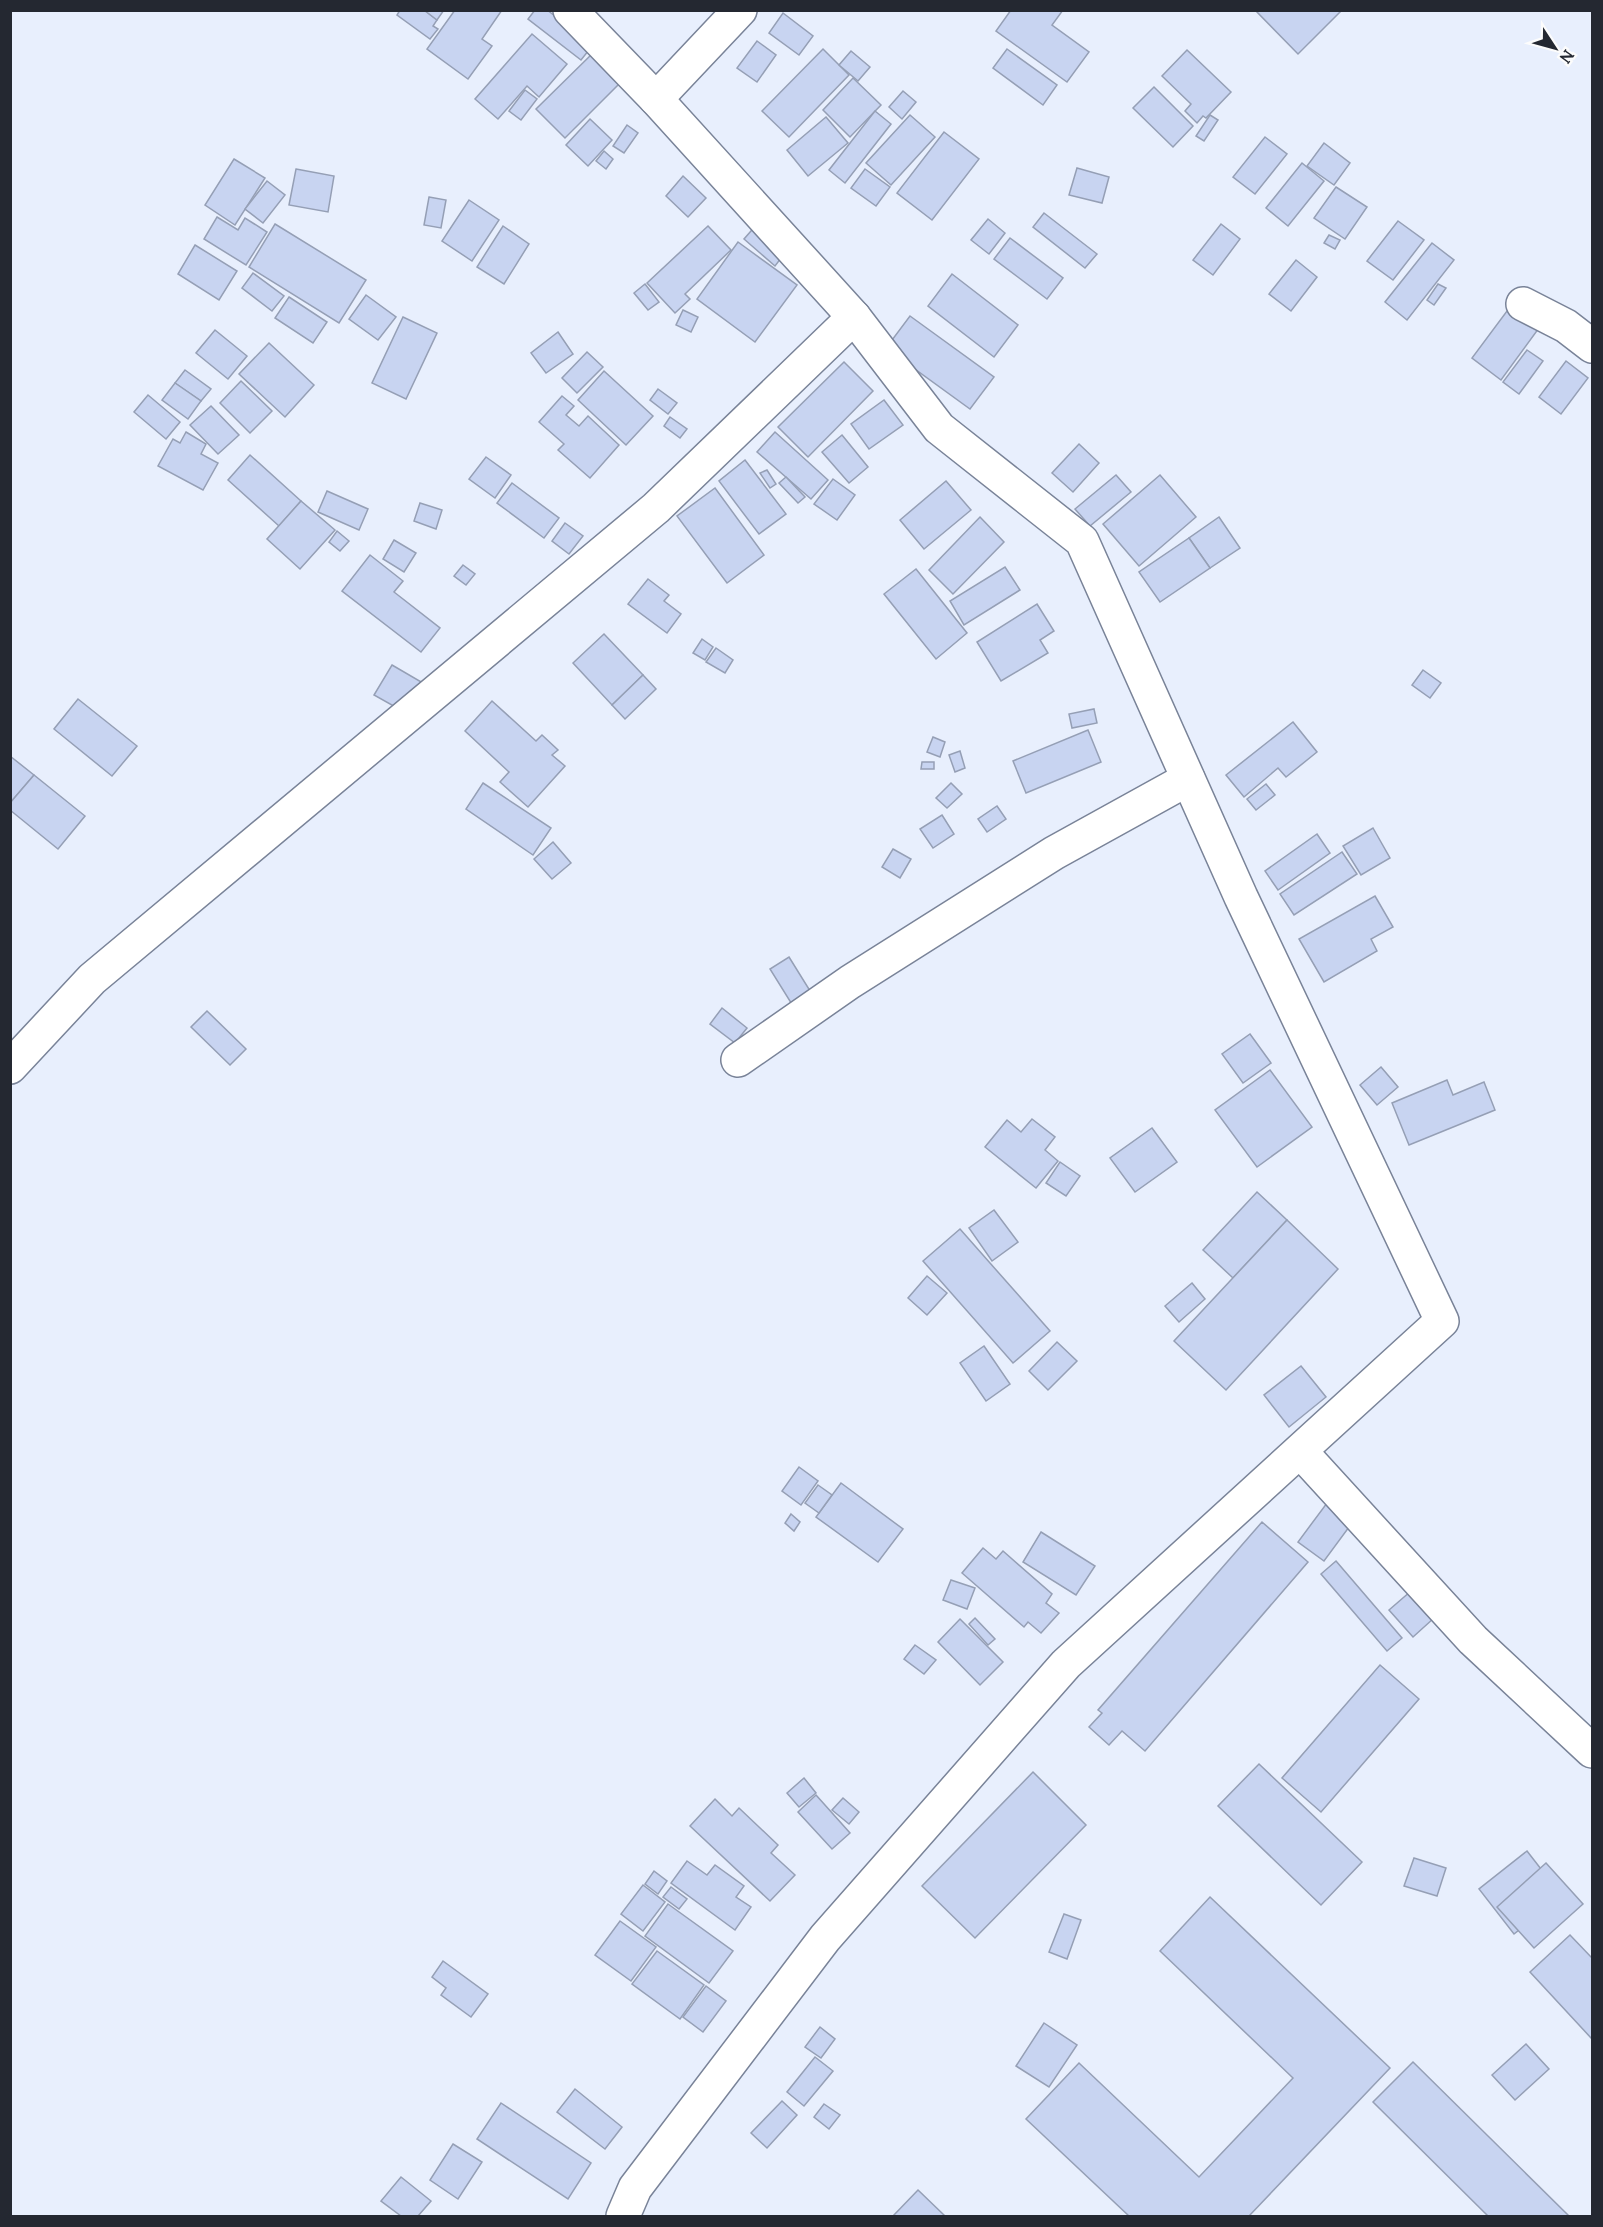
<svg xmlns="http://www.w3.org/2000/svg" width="1603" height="2227" viewBox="0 0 1603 2227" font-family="Lora,serif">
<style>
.building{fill:#c8d4f1;stroke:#959fb5;stroke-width:1.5}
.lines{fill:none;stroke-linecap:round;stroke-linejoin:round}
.minor-casing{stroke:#798398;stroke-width:36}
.minor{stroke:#fff;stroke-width:33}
</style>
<rect width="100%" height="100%" fill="#e8effd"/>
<g class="building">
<path d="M400,10H424L437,20L433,26L438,29L430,39L397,15Z"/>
<path d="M424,10H444L437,20Z"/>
<path d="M455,10H502L482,39L492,46L468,79L427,49Z"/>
<path d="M535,10H547L593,45L581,60L528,19Z"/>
<path d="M1011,10H1063L1052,25L1089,52L1067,82L996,31Z"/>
<path d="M1258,10H1342L1298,54L1257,12Z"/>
<path d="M783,13L813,36L799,55L769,33Z"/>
<path d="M532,34L567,64L539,97L527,86L498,119L475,99Z"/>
<path d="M757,41L776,55L757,82L737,68Z"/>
<path d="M823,49L849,75L789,137L762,111Z"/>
<path d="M1007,49L1057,85L1043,105L993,68Z"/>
<path d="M1187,50L1231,92L1206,118L1203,116L1197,123L1185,111L1191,104L1162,76Z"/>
<path d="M595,51L623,80L565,138L536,109Z"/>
<path d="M851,51L870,67L858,81L839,65Z"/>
<path d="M853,78L881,105L850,137L823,110Z"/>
<path d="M1154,87L1193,126L1173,147L1133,108Z"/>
<path d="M525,90L537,99L521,120L509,111Z"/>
<path d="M903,91L916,102L902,119L889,107Z"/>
<path d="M875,111L891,124L845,183L829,170Z"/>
<path d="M910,115L935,137L891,185L866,163Z"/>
<path d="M1210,115L1218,120L1204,141L1196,136Z"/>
<path d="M826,117L848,143L808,176L787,150Z"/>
<path d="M590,119L612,140L588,166L566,145Z"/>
<path d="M627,125L638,133L624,153L613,146Z"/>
<path d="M944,132L979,159L932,220L897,193Z"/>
<path d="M1265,137L1287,154L1255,194L1233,177Z"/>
<path d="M1324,143L1350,163L1334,185L1307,166Z"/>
<path d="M604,151L613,159L606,169L596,161Z"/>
<path d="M234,159L265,178L235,225L205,205Z"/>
<path d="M1302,163L1324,181L1288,226L1266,208Z"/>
<path d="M1077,168L1109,177L1102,203L1069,195Z"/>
<path d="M296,169L334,176L328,212L289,205Z"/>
<path d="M865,169L890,187L876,206L851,188Z"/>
<path d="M683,176L706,198L688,217L666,196Z"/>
<path d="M267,181L285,195L263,223L245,209Z"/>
<path d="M1336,187L1367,207L1345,239L1314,218Z"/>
<path d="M429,197L446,200L441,228L424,225Z"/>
<path d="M469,200L499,220L472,261L442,241Z"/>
<path d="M1044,213L1097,254L1085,268L1033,227Z"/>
<path d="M217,217L238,230L245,218L267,232L246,265L204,239Z"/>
<path d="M988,219L1005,233L989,254L971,240Z"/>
<path d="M1398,221L1424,240L1393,280L1367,261Z"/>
<path d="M758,223L788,249L775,266L744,239Z"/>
<path d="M275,224L366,280L339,323L249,267Z"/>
<path d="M1221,224L1240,239L1213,275L1193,260Z"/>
<path d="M503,226L529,244L504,284L477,267Z"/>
<path d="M708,226L731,250L685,294L690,299L675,313L647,283Z"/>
<path d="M1329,235L1340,240L1335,249L1324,243Z"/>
<path d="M1010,238L1063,278L1047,299L994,259Z"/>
<path d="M738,242L797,285L755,342L697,299Z"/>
<path d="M1432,243L1454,260L1407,320L1385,302Z"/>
<path d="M195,245L237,271L219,300L178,274Z"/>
<path d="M1296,260L1317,277L1291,311L1269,294Z"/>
<path d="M253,273L284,296L272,311L242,288Z"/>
<path d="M952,274L1018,325L994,357L928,306Z"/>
<path d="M645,284L659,302L648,310L634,293Z"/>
<path d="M1438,284L1446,288L1434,305L1427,300Z"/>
<path d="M366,295L396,317L378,340L349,319Z"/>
<path d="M289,297L327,322L313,343L275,318Z"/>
<path d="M1510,307L1539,328L1501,380L1472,358Z"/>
<path d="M683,310L698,317L691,332L676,325Z"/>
<path d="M910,316L994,377L970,409L886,348Z"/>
<path d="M403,317L437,333L406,399L372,383Z"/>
<path d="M215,330L247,356L228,379L196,353Z"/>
<path d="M558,332L573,354L546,373L531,353Z"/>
<path d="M269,343L314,385L285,417L239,374Z"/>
<path d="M1527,350L1543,361L1519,394L1503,382Z"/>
<path d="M587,352L603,367L577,393L562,378Z"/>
<path d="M1566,361L1588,378L1561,414L1539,397Z"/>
<path d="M844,362L873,391L808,457L778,427Z"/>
<path d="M185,370L211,389L201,401L175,383Z"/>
<path d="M604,371L653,416L626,445L578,400Z"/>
<path d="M241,381L272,411L250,433L220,403Z"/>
<path d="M175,383L201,401L188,419L162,400Z"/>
<path d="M658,389L677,403L668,414L650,400Z"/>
<path d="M148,395L180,422L166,439L134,412Z"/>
<path d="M562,396L574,406L566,415L579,426L588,416L619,445L590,478L558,450L564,444L539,422Z"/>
<path d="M884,400L903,425L869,449L851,424Z"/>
<path d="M211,406L239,435L218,454L190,425Z"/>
<path d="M670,417L687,429L680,438L664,426Z"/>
<path d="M186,432L206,444L201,454L218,463L203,490L158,466L173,439L180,443Z"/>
<path d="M775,432L828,480L811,499L757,452Z"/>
<path d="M842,435L868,467L849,483L822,452Z"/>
<path d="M1079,444L1099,463L1073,492L1052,473Z"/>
<path d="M250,455L301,501L279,526L228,480Z"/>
<path d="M486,457L511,475L495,498L469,479Z"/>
<path d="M745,460L786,514L759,534L719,481Z"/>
<path d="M767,470L776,484L770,488L760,473Z"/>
<path d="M1116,475L1131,492L1090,526L1075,509Z"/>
<path d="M1160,475L1196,517L1139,566L1103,524Z"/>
<path d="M786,477L805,497L798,503L779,483Z"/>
<path d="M833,479L855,495L837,520L814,504Z"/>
<path d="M946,481L971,510L924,549L900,520Z"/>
<path d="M512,483L559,518L544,538L497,503Z"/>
<path d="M715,488L764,555L727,583L677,516Z"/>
<path d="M327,491L368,509L359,530L318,512Z"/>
<path d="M301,501L335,530L300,569L267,539Z"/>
<path d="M420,503L442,510L436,529L414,521Z"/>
<path d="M980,517L1004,542L953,594L929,570Z"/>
<path d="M1219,517L1240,548L1210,568L1189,538Z"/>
<path d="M565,523L583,536L569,554L552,541Z"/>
<path d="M337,531L349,541L340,551L329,542Z"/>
<path d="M1189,538L1210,568L1160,602L1139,572Z"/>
<path d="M394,540L416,553L404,572L383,559Z"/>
<path d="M370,555L403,581L394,592L440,628L421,652L342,591Z"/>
<path d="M463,565L475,574L466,585L454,576Z"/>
<path d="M1005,567L1020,590L964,625L950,601Z"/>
<path d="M916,569L967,633L936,659L884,594Z"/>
<path d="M648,579L669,595L664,601L681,614L667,633L628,604Z"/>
<path d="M1037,604L1054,631L1040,640L1048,653L1001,681L977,642Z"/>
<path d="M604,634L643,675L612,705L573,663Z"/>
<path d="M702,639L713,647L705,660L693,653Z"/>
<path d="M716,648L733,660L725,673L706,662Z"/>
<path d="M392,665L423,683L406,713L374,695Z"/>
<path d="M1423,670L1441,683L1430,698L1412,685Z"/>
<path d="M643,675L656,689L625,719L612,705Z"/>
<path d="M78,699L137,746L112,776L54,729Z"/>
<path d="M492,701L536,741L542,735L558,750L552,755L565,766L528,807L500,782L509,772L465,731Z"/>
<path d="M1094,709L1097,723L1072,728L1069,714Z"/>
<path d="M1293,722L1317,752L1286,777L1278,768L1244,797L1226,775Z"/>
<path d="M1088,730L1101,762L1026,793L1013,761Z"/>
<path d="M933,737L945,742L940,757L927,752Z"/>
<path d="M960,751L965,768L955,772L949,755Z"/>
<path d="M10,756L34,775L10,803Z"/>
<path d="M922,762H934V769H921Z"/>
<path d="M34,775L85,816L58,849L10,810V803Z"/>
<path d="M483,783L551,828L533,855L466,809Z"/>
<path d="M951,783L962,794L947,808L936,798Z"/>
<path d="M1266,784L1275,795L1256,810L1247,799Z"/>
<path d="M997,806L1006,819L987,832L978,819Z"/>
<path d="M942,815L954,834L933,848L920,829Z"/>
<path d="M1373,828L1390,858L1361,875L1343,846Z"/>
<path d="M1317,834L1330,853L1278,890L1265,871Z"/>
<path d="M553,842L571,863L552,879L534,859Z"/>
<path d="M893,849L911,859L900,878L882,867Z"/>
<path d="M1342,852L1357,874L1294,915L1280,894Z"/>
<path d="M1375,896L1393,927L1371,939L1377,951L1324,982L1299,939Z"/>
<path d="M789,957L812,994L793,1006L770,969Z"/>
<path d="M722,1008L747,1028L735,1043L710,1024Z"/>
<path d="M207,1011L246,1049L230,1065L191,1027Z"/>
<path d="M1250,1034L1271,1063L1243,1083L1222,1054Z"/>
<path d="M1381,1067L1398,1087L1377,1105L1360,1085Z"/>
<path d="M1270,1070L1312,1127L1257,1167L1215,1110Z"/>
<path d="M1447,1080L1453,1095L1484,1082L1495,1110L1409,1145L1392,1103Z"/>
<path d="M1032,1119L1055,1137L1045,1150L1058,1161L1036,1188L985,1147L1007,1120L1021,1132Z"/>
<path d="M1152,1128L1177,1162L1135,1192L1110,1158Z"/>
<path d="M1060,1162L1080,1176L1066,1196L1046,1183Z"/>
<path d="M1257,1192L1287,1220L1233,1278L1203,1250Z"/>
<path d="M994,1210L1018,1242L992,1261L969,1228Z"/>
<path d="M1287,1220L1338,1269L1226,1390L1174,1341Z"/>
<path d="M960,1229L1050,1331L1013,1363L923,1261Z"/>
<path d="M927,1276L947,1293L927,1315L908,1298Z"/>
<path d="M1192,1283L1205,1299L1179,1322L1165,1306Z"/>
<path d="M1057,1342L1077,1361L1048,1390L1029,1371Z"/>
<path d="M984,1346L1010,1384L986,1401L960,1363Z"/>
<path d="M1301,1366L1326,1397L1289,1427L1264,1395Z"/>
<path d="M799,1467L818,1481L801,1505L782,1491Z"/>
<path d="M841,1483L903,1529L878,1562L816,1517Z"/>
<path d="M818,1485L832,1495L819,1513L805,1503Z"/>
<path d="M1327,1503L1352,1523L1324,1561L1298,1542Z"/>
<path d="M791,1514L800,1522L794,1531L785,1523Z"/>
<path d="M1262,1522L1308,1562L1145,1751L1122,1731L1109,1745L1089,1727L1102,1713L1098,1710Z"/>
<path d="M1041,1532L1095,1566L1076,1595L1023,1562Z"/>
<path d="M983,1548L996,1559L1003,1551L1052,1594L1046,1603L1059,1613L1041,1633L1028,1622L1024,1627L962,1573Z"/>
<path d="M1336,1561L1402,1638L1387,1651L1321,1574Z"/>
<path d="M951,1580L975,1588L967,1609L943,1600Z"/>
<path d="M1411,1591L1434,1618L1413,1637L1389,1610Z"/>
<path d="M975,1618L995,1639L988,1645L969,1624Z"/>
<path d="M960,1619L1003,1662L980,1685L938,1642Z"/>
<path d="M915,1645L936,1660L924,1674L904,1659Z"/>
<path d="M1380,1665L1419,1699L1321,1812L1282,1778Z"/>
<path d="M1259,1764L1362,1862L1321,1905L1218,1806Z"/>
<path d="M1033,1772L1086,1825L975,1938L922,1886Z"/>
<path d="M804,1778L816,1793L799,1807L787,1793Z"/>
<path d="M816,1795L850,1833L832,1849L798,1812Z"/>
<path d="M843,1798L859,1812L849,1824L832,1810Z"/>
<path d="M715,1799L732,1816L739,1808L778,1845L771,1853L795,1875L770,1901L690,1826Z"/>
<path d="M1527,1851L1562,1896L1514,1934L1479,1889Z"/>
<path d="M1414,1858L1446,1868L1437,1896L1404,1886Z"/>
<path d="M687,1861L707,1875L715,1865L744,1886L736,1897L751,1907L735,1930L671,1883Z"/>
<path d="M1546,1863L1583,1904L1534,1948L1497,1907Z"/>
<path d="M654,1871L667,1881L658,1894L645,1884Z"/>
<path d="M643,1885L665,1902L643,1931L621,1914Z"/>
<path d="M671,1887L687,1899L679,1909L663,1897Z"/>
<path d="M1210,1897L1390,2068L1249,2216H1129L1026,2119L1079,2063L1199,2177L1293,2078L1160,1951Z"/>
<path d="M668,1904L733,1951L709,1983L645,1936Z"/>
<path d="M1064,1914L1081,1920L1067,1959L1049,1952Z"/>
<path d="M620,1921L656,1947L631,1981L595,1955Z"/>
<path d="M1570,1935L1592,1958V2039L1530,1972Z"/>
<path d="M657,1951L704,1985L680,2019L632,1984Z"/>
<path d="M443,1961L488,1994L471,2017L441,1995L446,1988L432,1977Z"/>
<path d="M706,1986L726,2001L703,2032L683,2017Z"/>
<path d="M1044,2023L1077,2045L1049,2087L1016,2066Z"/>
<path d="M820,2027L835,2039L821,2058L805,2047Z"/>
<path d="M1526,2044L1549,2069L1515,2100L1492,2075Z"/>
<path d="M815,2057L833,2071L804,2106L787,2092Z"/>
<path d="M1413,2062L1569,2216H1488L1373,2102Z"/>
<path d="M575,2089L622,2127L605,2149L557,2112Z"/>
<path d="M782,2101L797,2115L767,2148L751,2133Z"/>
<path d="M501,2103L591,2163L568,2199L477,2139Z"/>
<path d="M824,2104L840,2115L829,2129L814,2117Z"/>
<path d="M453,2144L482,2162L458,2199L430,2180Z"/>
<path d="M401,2177L431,2201L418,2216H401L381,2201Z"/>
<path d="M918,2190L945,2216H893Z"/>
</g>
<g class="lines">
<g class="minor-casing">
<g id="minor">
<path d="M570,10L656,99L854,317L939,428L1082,541L1241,897L1442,1321L1066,1664L825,1938L635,2188L623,2216"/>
<path d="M656,99L740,10"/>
<path d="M1523,304L1566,326L1592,346"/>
<path d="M738,1060L850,982L1054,853L1188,779"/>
<path d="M10,1067L92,979L656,508L854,317"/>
<path d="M1301,1452L1473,1640L1592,1751"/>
</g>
</g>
<use href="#minor" class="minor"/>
</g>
<rect width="1603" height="2227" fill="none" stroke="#242831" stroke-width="24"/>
<g transform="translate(1555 48) rotate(126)" stroke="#fcfcfc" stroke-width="4.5" paint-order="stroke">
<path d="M0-4.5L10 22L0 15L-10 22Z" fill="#242831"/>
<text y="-9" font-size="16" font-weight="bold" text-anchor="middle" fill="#242831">N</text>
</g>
</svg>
